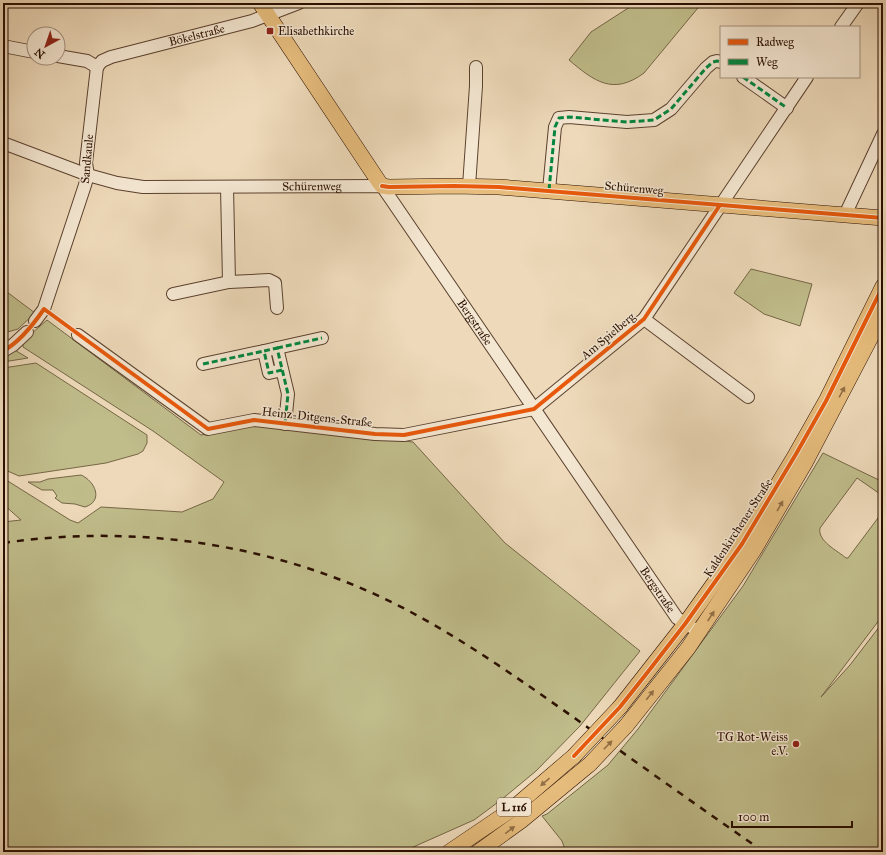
<svg xmlns="http://www.w3.org/2000/svg" width="886" height="855" viewBox="0 0 886 855" font-family="'IM FELL Great Primer',serif">
<style>
.green{fill:#c0bd8b;stroke:#756646}
.lines{fill:none;stroke-linecap:round;stroke-linejoin:round}
.minor-casing{stroke:#5b412e;stroke-width:14}
.major-casing{stroke:#2a0e00;stroke-width:16}
.minor{stroke:#f4e7d2;stroke-width:12}
.major{stroke:#e7bd7d;stroke-width:15}
.rail{stroke:#2a0e00;stroke-width:2.5;stroke-dasharray:7 7;stroke-linecap:butt}
.major-bridge-casing{stroke:#2a0e00;stroke-width:16;stroke-linecap:butt}
.major-bridge{stroke:#e7bd7d;stroke-width:15}
.quiet{stroke:#00873e;stroke-width:3;stroke-dasharray:6 3;stroke-linecap:butt}
.cycleway-casing{stroke:#f4e7d2;stroke-width:6}
.cycleway{stroke:#e8590c;stroke-width:4}
.oneway{fill:#926e45}
.poi-dot{fill:#8f2418;stroke:#f4e7d2;stroke-width:1.5}
.labels{text-anchor:middle;stroke-width:3;stroke-linejoin:round;paint-order:stroke}
.shield{fill:#f4e7d2;stroke:#674f3f;stroke-width:1}
.shield-label{font-size:11px;font-weight:bold;fill:#2a0e00}
.poi-label{font-size:12px;fill:#2a0e00;stroke:#f4e7d2;text-anchor:start}
.street-label{font-size:12px;fill:#2a0e00;stroke:#f4e7d2}
</style>
<rect width="100%" height="100%" fill="#eedaba"/>
<filter id="stains"><feTurbulence type="fractalNoise" baseFrequency=".005" numOctaves="4"/><feColorMatrix values="0 0 0 0 .2 0 0 0 0 .09 0 0 0 0 .02 0 0 0 .5 -.17"/></filter>
<radialGradient id="worn" r=".72"><stop offset=".6" stop-color="#630" stop-opacity="0"/><stop offset="1" stop-color="#630" stop-opacity=".3"/></radialGradient>
<g class="green">
<path d="M636,3H702L644,73C613,96 594,81 569,60L591,32Z"/>
<path d="M751,269L812,284L800,326L764,314L734,293Z"/>
<path d="M3,289L35,313L18,329L4,333L3,332Z"/>
<path d="M47,320L201,435L249,425L413,442L505,543L640,651L580,726L536,771L501,800L474,820L402,852H3V522L21,520L3,504V478L70,520L78,523L101,507L182,512L213,499L224,482L153,431L23,347V341Z"/>
<path d="M13,349L28,358L3,362V354Z"/>
<path d="M36,363L147,435V443L143,451L138,454L106,463L19,476L3,469V368Z"/>
<path d="M823,453L883,482V496L857,478L820,528C817,541 838,551 846,558H848L881,514L883,513V615L821,697L850,665L883,622V852H566L562,841L542,816L547,814L608,765L638,729L743,586Z"/>
<path d="M81,475C95,481 104,501 85,507L75,504L62,503L55,498L57,496L53,490H42L28,482H40L48,479Z"/>
</g>
<g class="lines">
<g class="minor-casing">
<g id="minor">
<path d="M841,27L858,3"/>
<path d="M3,46L34,52"/>
<path d="M58,56L87,61L97,67"/>
<path id="s1" d="M97,67L102,61L111,57L252,21L299,3"/>
<path d="M743,77L787,108"/>
<path id="s2" d="M3,143L88,175L117,183L143,187L382,186L677,618L699,632"/>
<path d="M469,186L476,86V67"/>
<path d="M227,187L229,282"/>
<path d="M549,190L555,127L559,118L569,117L627,122L654,120L671,109L706,68L713,62L717,61L721,62"/>
<path d="M845,215L883,134"/>
<path d="M173,294L229,282L269,280L275,283L277,308"/>
<path d="M644,319L748,397"/>
<path d="M35,321L44,309L85,185L88,175L86,163L97,67"/>
<path d="M78,335L208,429L254,420L375,434L404,435L534,409L644,319L807,77"/>
<path d="M277,348L322,338"/>
<path d="M3,351L13,345L27,332"/>
<path d="M203,364L264,351"/>
<path d="M282,370L269,373L264,351L277,348L288,394L285,424"/>
</g>
</g>
<g class="major-casing">
<g id="major">
<path d="M260,3L379,182L382,186L389,187L454,186L499,187L883,218"/>
<path d="M620,707L685,624L742,544L796,454L826,401L883,286"/>
<path d="M626,726L688,648L754,550L805,463L883,314"/>
<path d="M449,852L511,810L574,756"/>
<path d="M478,852L521,821L590,764"/>
</g>
</g>
<use href="#minor" class="minor"/>
<use href="#major" class="major"/>
<path class="rail" d="M3,543C127,525 255,541 370,592C444,625 510,673 576,719C638,764 701,808 764,852"/>
<g class="major-bridge-casing">
<g id="major-bridge">
<path d="M574,756L620,707"/>
<path d="M590,764L626,726"/>
</g>
</g>
<use href="#major-bridge" class="major-bridge"/>
<g class="quiet">
<path d="M743,77L787,108"/>
<path d="M549,190L555,127L559,118L569,117L627,122L654,120L671,109L706,68L713,62L717,61L721,62"/>
<path d="M277,348L322,338"/>
<path d="M203,364L264,351"/>
<path d="M282,370L269,373L264,351L277,348L288,394L285,424"/>
</g>
<g class="cycleway-casing">
<g id="cycleway">
<path d="M382,186L389,187L454,186L499,187L883,218"/>
<path d="M3,351C20,342 33,325 44,309L208,429L254,420L375,434L404,435L534,409L644,319L720,205"/>
<path d="M574,756L620,707L647,673L685,624L742,544L796,454L826,401L883,286"/>
</g>
</g>
<use href="#cycleway" class="cycleway"/>
</g>
<defs><path id="oneway-solid" d="M-6-.8H1V-3.2L6.5 0L1 3.2V.8H-6Z"/></defs>
<g class="oneway">
<use href="#oneway-solid" transform="translate(842 392) rotate(-62)"/>
<use href="#oneway-solid" transform="translate(780 506) rotate(-60)"/>
<use href="#oneway-solid" transform="translate(711 616) rotate(-57)"/>
<use href="#oneway-solid" transform="translate(650 695) rotate(-52)"/>
<use href="#oneway-solid" transform="translate(608 745) rotate(-46)"/>
<use href="#oneway-solid" transform="translate(545 782) rotate(140)"/>
<use href="#oneway-solid" transform="translate(510 830) rotate(-37)"/>
</g>
<g class="poi-dot">
<rect x="266" y="27" width="8" height="8" rx="2"/>
<circle cx="796" cy="744" r="4"/>
</g>
<g class="labels">
<rect class="shield" x="497" y="798" width="34" height="18" rx="3"/>
<g class="shield-label">
<text x="514" y="811">L 116</text>
</g>
<g class="poi-label">
<text x="278" y="35">Elisabethkirche</text>
<text x="788" y="741" text-anchor="end">TG Rot-Weiss<tspan x="788" dy="14">e.V.</tspan></text>
</g>
<g class="street-label">
<text dy="4" stroke="none"><textPath href="#s1" startOffset="106">Bökelstraße</textPath></text>
<text transform="translate(87 159) rotate(-85)" y="4">Sandkaule</text>
<text dy="4" stroke="none"><textPath href="#s2" startOffset="316">Schürenweg</textPath></text>
<text transform="translate(634 188) rotate(5)" y="4">Schürenweg</text>
<text dy="4" stroke="none"><textPath href="#s2" startOffset="551">Bergstraße</textPath></text>
<text transform="translate(608 336) rotate(-40)" y="4">Am Spielberg</text>
<text transform="translate(317 417) rotate(6)" y="4">Heinz-Ditgens-Straße</text>
<text transform="translate(738 528) rotate(-57)" y="4">Kaldenkirchener Straße</text>
<text dy="4" stroke="none"><textPath href="#s2" startOffset="875">Bergstraße</textPath></text>
</g>
</g>
<rect width="886" height="855" fill="none" stroke="#eedaba" stroke-width="16"/>
<rect x="4" y="4" width="878" height="847" fill="none" stroke="#2a0e00" stroke-width="2"/>
<rect x="8" y="8" width="870" height="839" fill="none" stroke="#2a0e00"/>
<rect x="720" y="26" width="140" height="52" fill="#f4e7d2" stroke="#a3907e"/>
<rect x="728" y="39" width="20" height="6" fill="#e8590c" stroke="#a3907e"/>
<text x="756" y="46" font-size="12" fill="#2a0e00">Radweg</text>
<rect x="728" y="59" width="20" height="6" fill="#00873e" stroke="#a3907e"/>
<text x="756" y="66" font-size="12" fill="#2a0e00">Weg</text>
<g transform="translate(46 46) rotate(220)"><circle r="19" fill="#f4e7d2" stroke="#a3907e"/>
<path d="M0-3L7 15L0 10L-7 15Z" fill="#8f2418"/>
<text y="-6" font-size="11" font-weight="bold" text-anchor="middle" fill="#2a0e00">N</text>
</g>
<path d="M732 821v6h120v-6" fill="none" stroke="#2a0e00" stroke-width="2"/>
<text x="738" y="821" font-size="12" fill="#2a0e00" stroke="#f4e7d2" stroke-width="3" paint-order="stroke">100 m</text>
<rect width="100%" height="100%" filter="url(#stains)"/>
<rect width="100%" height="100%" fill="url(#worn)"/>
</svg>
